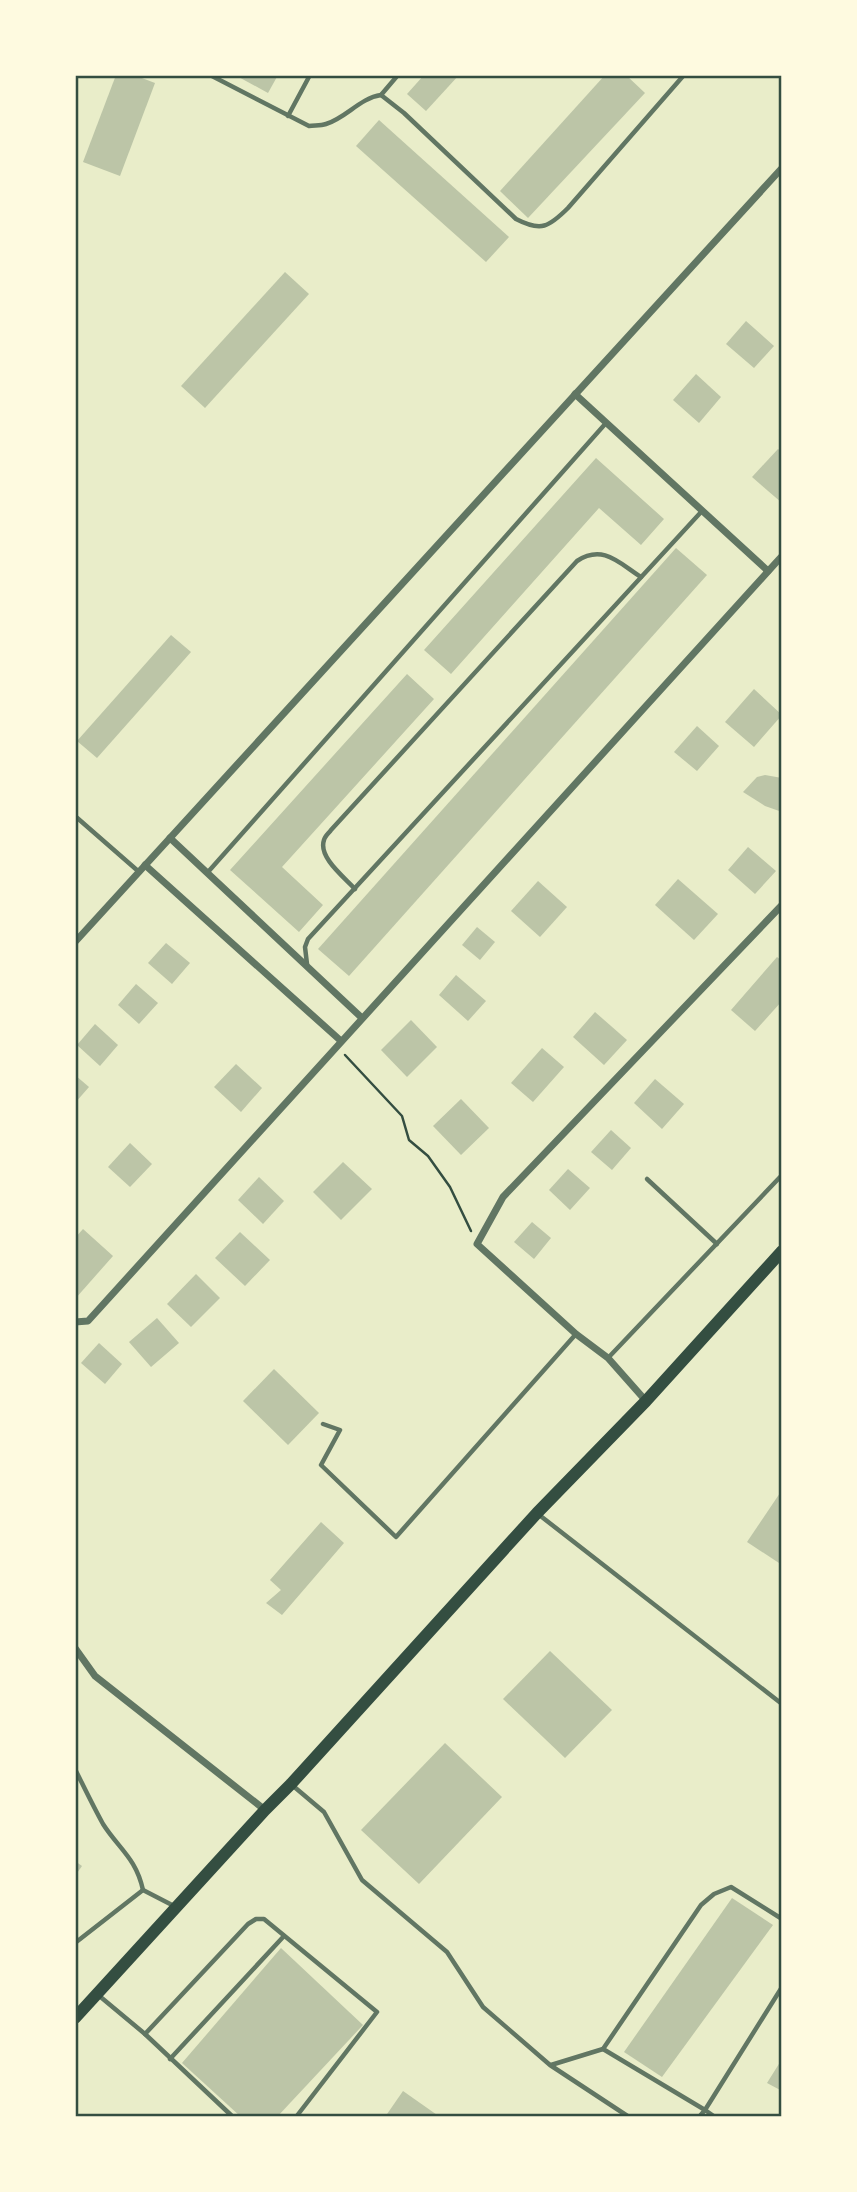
<svg xmlns="http://www.w3.org/2000/svg" width="857" height="2192" viewBox="0 0 857 2192" font-family="'DM Sans',sans-serif">
<style>
.building{fill:#bcc5a7}
.lines{fill:none;stroke-linecap:round;stroke-linejoin:round}
.path{stroke:#344e41;stroke-width:2.5}
.service{stroke:#617663;stroke-width:4.5}
.minor{stroke:#617663;stroke-width:7}
.primary{stroke:#344e41;stroke-width:12}
.neatline{fill:none;stroke:#344e41;stroke-width:2.5}
</style>
<rect width="100%" height="100%" fill="#e9edc9"/>
<g class="building">
<path d="M116,75H134L155,83L120,176L83,162Z"/>
<path d="M235,75H278L268,93Z"/>
<path d="M424,75H459L426,111L407,94Z"/>
<path d="M605,75H626L645,93L528,218L500,191Z"/>
<path d="M379,120L509,237L486,262L356,146Z"/>
<path d="M285,272L309,294L205,408L181,386Z"/>
<path d="M746,321L774,346L754,368L726,344Z"/>
<path d="M696,374L721,397L699,423L673,400Z"/>
<path d="M778,449L782,452V503L752,477Z"/>
<path d="M596,458L664,519L641,545L599,508L451,674L424,650Z"/>
<path d="M676,548L707,575L349,976L318,949Z"/>
<path d="M171,635L191,652L97,758L77,741Z"/>
<path d="M407,674L434,699L282,867L323,905L299,932L230,870Z"/>
<path d="M754,689L782,715L754,747L725,722Z"/>
<path d="M697,726L719,746L697,771L674,752Z"/>
<path d="M765,775L782,778V812L765,806L743,792L757,777Z"/>
<path d="M748,847L776,871L755,894L728,870Z"/>
<path d="M678,879L718,914L694,940L655,905Z"/>
<path d="M538,881L567,907L540,937L511,911Z"/>
<path d="M477,927L495,942L480,960L462,945Z"/>
<path d="M166,943L190,963L172,984L148,963Z"/>
<path d="M777,957L782,961V1001L755,1031L731,1010Z"/>
<path d="M456,975L486,1001L468,1021L439,995Z"/>
<path d="M136,984L158,1003L139,1024L118,1005Z"/>
<path d="M595,1012L627,1040L604,1065L573,1037Z"/>
<path d="M411,1020L437,1047L407,1077L381,1050Z"/>
<path d="M95,1024L118,1045L100,1066L77,1045Z"/>
<path d="M542,1048L564,1067L533,1102L511,1083Z"/>
<path d="M236,1064L262,1088L241,1112L214,1087Z"/>
<path d="M75,1075L89,1087L75,1103Z"/>
<path d="M655,1079L684,1104L662,1129L634,1103Z"/>
<path d="M461,1099L489,1128L461,1155L433,1126Z"/>
<path d="M611,1130L631,1148L612,1170L591,1152Z"/>
<path d="M130,1143L152,1164L130,1187L108,1167Z"/>
<path d="M343,1162L372,1189L341,1220L313,1192Z"/>
<path d="M568,1169L590,1188L570,1210L549,1190Z"/>
<path d="M259,1177L284,1201L263,1224L238,1200Z"/>
<path d="M532,1222L551,1238L534,1259L514,1242Z"/>
<path d="M83,1229L113,1256L75,1299V1238Z"/>
<path d="M240,1232L270,1260L245,1286L215,1258Z"/>
<path d="M196,1274L220,1298L191,1327L167,1304Z"/>
<path d="M157,1318L179,1343L151,1367L129,1342Z"/>
<path d="M99,1343L122,1364L105,1384L81,1363Z"/>
<path d="M274,1369L319,1413L288,1445L243,1401Z"/>
<path d="M782,1490V1565L747,1542Z"/>
<path d="M321,1522L344,1543L282,1615L266,1603L281,1590L270,1580Z"/>
<path d="M550,1651L612,1710L565,1758L503,1699Z"/>
<path d="M445,1743L502,1797L419,1884L361,1830Z"/>
<path d="M75,1861L82,1866L75,1876Z"/>
<path d="M732,1898L773,1925L662,2077L624,2052Z"/>
<path d="M281,1948L363,2025L277,2117H241L182,2063Z"/>
<path d="M782,2059V2091L767,2083Z"/>
<path d="M403,2091L440,2117H385Z"/>
</g>
<g class="lines">
<path class="path" d="M345,1055L402,1116L409,1140L428,1156L450,1187L471,1231"/>
<g class="service">
<path d="M210,75L309,126C314,125 320,126 326,124C346,118 360,98 381,95L404,113L516,219C541,232 549,227 568,208L684,75"/>
<path d="M381,95L398,75"/>
<path d="M288,116L310,75"/>
<path d="M75,816L138,871"/>
<path d="M208,872L606,423"/>
<path d="M355,889C344,877 318,857 324,840C325,836 329,833 331,830L577,561C603,544 619,563 641,577"/>
<path d="M307,964L305,947L308,939L702,511"/>
<path d="M647,1179L717,1244"/>
<path d="M608,1358L782,1175"/>
<path d="M323,1424L340,1430L321,1465L396,1537L576,1334"/>
<path d="M538,1514L782,1704"/>
<path d="M75,1769C84,1787 93,1806 103,1824C119,1849 136,1858 143,1890"/>
<path d="M292,1785L324,1812L362,1880L447,1952L483,2007L550,2065L629,2117"/>
<path d="M75,1943L143,1890L174,1906"/>
<path d="M97,1994L145,2034L233,2117"/>
<path d="M145,2034L248,1924L256,1919H264L377,2012L296,2117"/>
<path d="M603,2049L705,2110L782,1987"/>
<path d="M170,2059L284,1936"/>
<path d="M551,2065L603,2049L701,1905L714,1894L731,1887L782,1919"/>
<path d="M699,2117L705,2110L715,2117"/>
</g>
<g class="minor">
<path d="M575,394L768,571"/>
<path d="M170,838L362,1018"/>
<path d="M145,865L341,1041"/>
<path d="M75,942L782,168"/>
<path d="M75,1322L88,1321L782,556"/>
<path d="M646,1401L608,1358L576,1334L477,1244L503,1197L782,905"/>
<path d="M75,1648L95,1676L265,1810"/>
</g>
<path class="primary" d="M75,2018L265,1810L291,1784L537,1513L646,1401L782,1251"/>
</g>
<rect width="857" height="2192" fill="none" stroke="#fefae0" stroke-width="154"/>
<rect x="77" y="77" width="703" height="2038" class="neatline"/>
</svg>
